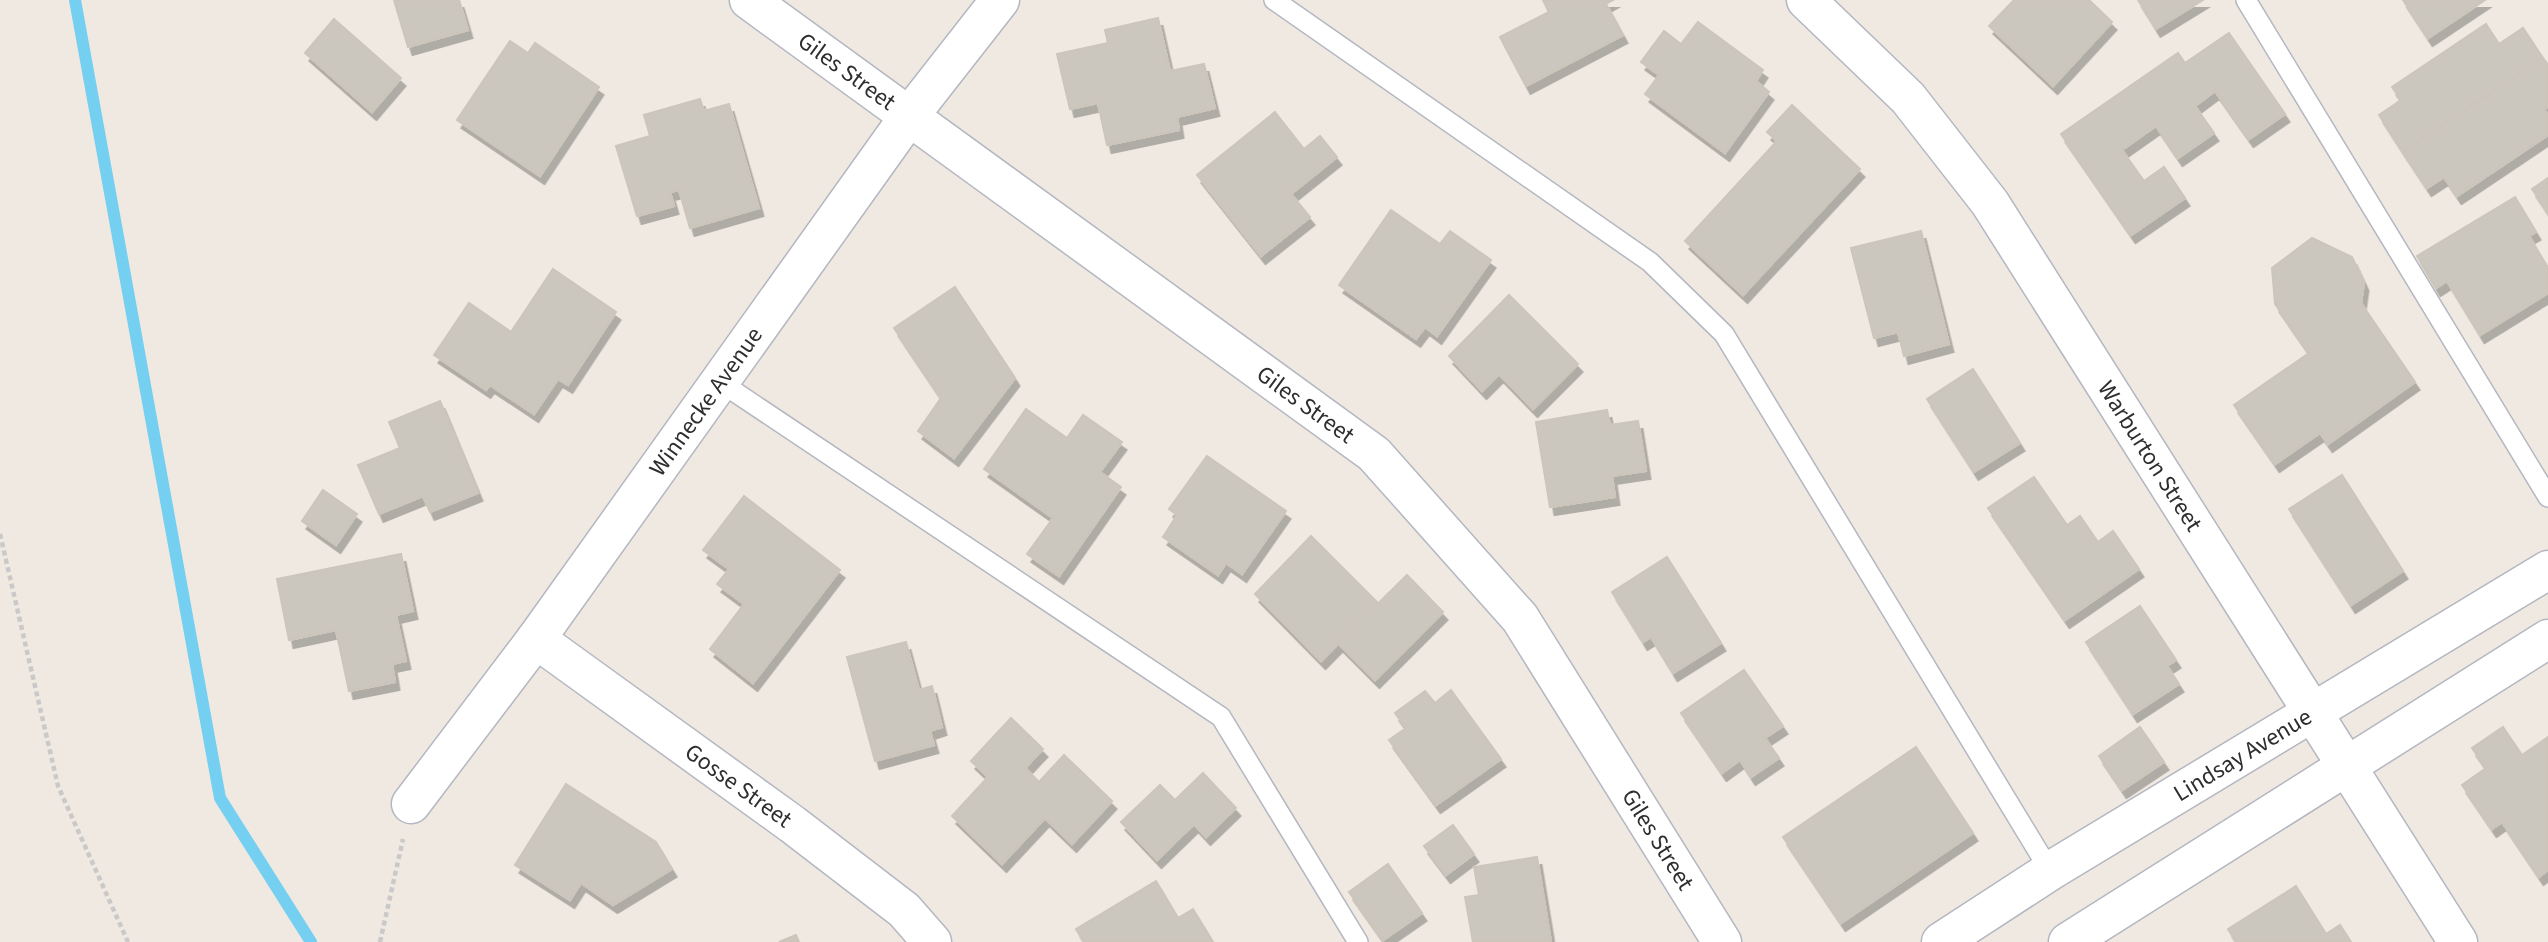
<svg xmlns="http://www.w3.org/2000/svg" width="2548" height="942" viewBox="0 0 2548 942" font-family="'Source Sans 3',sans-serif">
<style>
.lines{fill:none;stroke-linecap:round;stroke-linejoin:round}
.stream{stroke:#75cff0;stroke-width:12}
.building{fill:#cbc7bf;stroke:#cbc5ba;stroke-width:2;filter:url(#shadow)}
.lane-casing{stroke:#b4b7c1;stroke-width:22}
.street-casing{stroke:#b4b7c1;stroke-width:41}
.path{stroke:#c9c9c9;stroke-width:4.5;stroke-dasharray:5 3.5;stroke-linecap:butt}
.lane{stroke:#fff;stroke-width:19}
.street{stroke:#fff;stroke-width:38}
.labels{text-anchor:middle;stroke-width:5;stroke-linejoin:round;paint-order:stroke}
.street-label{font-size:24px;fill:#2e2e2e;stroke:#fff}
</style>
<defs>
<filter id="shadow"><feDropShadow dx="4.5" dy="8" stdDeviation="0" flood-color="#0004"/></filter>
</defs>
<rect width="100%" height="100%" fill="#efe9e1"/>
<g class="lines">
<path class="stream" d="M75,0L220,798L311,942"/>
</g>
<g class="building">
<path d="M394,0H459L468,30L408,47Z"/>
<path d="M1543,0H1613L1606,4L1623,35L1526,86L1500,37L1549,12Z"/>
<path d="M2014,0H2089L2112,22L2053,86L1989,26Z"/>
<path d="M2138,0H2203L2156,29Z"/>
<path d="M2403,0H2485L2428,38Z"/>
<path d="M1158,18L1170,71L1204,64L1215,108L1177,117L1179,130L1107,145L1098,103L1070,109L1057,54L1108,43L1105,30Z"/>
<path d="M334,19L401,78L372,112L305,53Z"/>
<path d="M1698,22L1763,70L1756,81L1769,92L1725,153L1645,94L1659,75L1641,62L1664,31L1681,44Z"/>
<path d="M2486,24L2499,44L2523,28L2543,58L2403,152L2379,115L2401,100L2392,87Z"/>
<path d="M2229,33L2285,114L2249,139L2215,91L2195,106L2214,133L2178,158L2156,126L2122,150L2144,181L2164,167L2185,198L2131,235L2061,134L2178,53L2185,63Z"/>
<path d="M510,41L528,53L535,43L599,87L540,176L457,120Z"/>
<path d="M2543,58L2548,65V107L2544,109L2548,115V135L2457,196L2444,177L2427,188L2403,152Z"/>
<path d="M700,99L704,111L729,104L759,208L690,228L679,190L670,192L674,206L637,216L616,146L650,136L644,115Z"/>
<path d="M1792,105L1860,169L1743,295L1685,241L1777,141L1767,132Z"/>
<path d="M1275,112L1304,149L1320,136L1337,157L1291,194L1310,217L1261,256L1197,175Z"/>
<path d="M2548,178V213L2532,189Z"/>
<path d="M2515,197L2536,232L2529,236L2548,268V293L2480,335L2447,281L2436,288L2417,256Z"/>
<path d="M1391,210L1440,244L1450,231L1491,260L1437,336L1425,327L1416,339L1339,285Z"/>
<path d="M1921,231L1949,344L1904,356L1898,332L1874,338L1851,248Z"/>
<path d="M2312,238L2352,257L2364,283L2361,303L2415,382L2328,444L2320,433L2275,464L2234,405L2309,353L2275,304L2272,268Z"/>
<path d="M553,269L616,312L568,385L558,379L534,414L490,385L486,390L434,355L469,303L511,332Z"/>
<path d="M955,287L1015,378L954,458L918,431L941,398L894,328Z"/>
<path d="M1509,295L1578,364L1533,409L1499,374L1482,391L1449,356Z"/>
<path d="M1973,369L2020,443L1974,472L1927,399Z"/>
<path d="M440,401L478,493L430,512L423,496L379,514L358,465L400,448L389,422Z"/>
<path d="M1026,409L1067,438L1083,415L1122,442L1100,472L1121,487L1059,576L1027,554L1053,518L984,469Z"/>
<path d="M1607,410L1610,425L1638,421L1646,471L1612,476L1615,497L1550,507L1536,422Z"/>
<path d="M1207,456L1286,511L1242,574L1226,563L1218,575L1163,537L1177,515L1169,509Z"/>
<path d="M2342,475L2403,571L2351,605L2289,509Z"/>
<path d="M2034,477L2067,525L2080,516L2098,542L2113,531L2139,569L2065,620L1988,508Z"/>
<path d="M323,490L357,514L336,545L302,521Z"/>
<path d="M744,496L840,570L753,683L710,649L744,604L717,584L729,569L703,550Z"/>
<path d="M1311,536L1378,603L1321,661L1255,594Z"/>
<path d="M401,554L413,611L396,615L406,661L392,664L395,682L349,691L336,630L289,640L277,579Z"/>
<path d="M1667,557L1721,643L1673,673L1651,637L1643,642L1612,592Z"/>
<path d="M1407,575L1443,612L1375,680L1338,643Z"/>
<path d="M2140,606L2176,660L2167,666L2179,684L2133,714L2086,642Z"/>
<path d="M906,642L919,690L932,686L942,727L930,731L934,745L875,761L847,657Z"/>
<path d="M1744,670L1783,726L1765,738L1779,758L1751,777L1740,760L1722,773L1681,713Z"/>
<path d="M1451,690L1501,759L1436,805L1389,740L1406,728L1395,713L1425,691L1435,703Z"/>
<path d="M1011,718L1043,749L1025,768L1039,782L1064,755L1112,801L1072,844L1045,818L1002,864L952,816L988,777L971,761Z"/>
<path d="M2140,727L2164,762L2122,790L2099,756Z"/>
<path d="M2503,727L2522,755L2548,737V870L2539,877L2502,822L2492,829L2462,785L2486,768L2472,748Z"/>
<path d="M1916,747L1973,833L1841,923L1783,837Z"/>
<path d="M1203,773L1236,808L1206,837L1194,824L1157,860L1121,822L1160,785L1175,800Z"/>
<path d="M566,784L656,842L672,869L613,905L581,883L570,900L515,865Z"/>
<path d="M1453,825L1474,854L1446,875L1424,846Z"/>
<path d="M1537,857L1551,942H1473L1465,897L1479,895L1474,867Z"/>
<path d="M1388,864L1422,913L1383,940L1349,892Z"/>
<path d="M1156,881L1178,918L1193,909L1213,942H1084L1076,929Z"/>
<path d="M2296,886L2326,934L2340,925L2351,942H2236L2228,929Z"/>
<path d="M796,935L799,942H779Z"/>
</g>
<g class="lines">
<g class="lane-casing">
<g id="lane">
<path d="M1274,0L1650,262L1724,334L2050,871"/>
<path d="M2246,0L2548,497"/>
<path d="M720,382L1221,717L1358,942"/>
</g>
</g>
<g class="street-casing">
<g id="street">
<path id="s1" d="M749,0L1374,454L1520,618L1722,942"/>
<path id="s2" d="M1806,0L1908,98L1990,203L2458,942"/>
<path id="s3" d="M536,639L792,824L904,910L932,942"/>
<path id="s4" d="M411,804L536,639L910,115L1000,0"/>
<path id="s5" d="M1941,942L2050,871L2548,570"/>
<path d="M2068,942L2548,639"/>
</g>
</g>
<g class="path">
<path d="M0,534L58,786L128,942"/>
<path d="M380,942L403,839"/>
</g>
<use href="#lane" class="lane"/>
<use href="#street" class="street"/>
</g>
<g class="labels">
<g class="street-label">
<text dy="8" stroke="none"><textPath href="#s1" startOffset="121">Giles Street</textPath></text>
<text dy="8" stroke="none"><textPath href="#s4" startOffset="499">Winnecke Avenue</textPath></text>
<text dy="8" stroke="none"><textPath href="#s1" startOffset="688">Giles Street</textPath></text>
<text dy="8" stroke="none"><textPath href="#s2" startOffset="574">Warburton Street</textPath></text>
<text dy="8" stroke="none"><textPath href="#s5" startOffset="355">Lindsay Avenue</textPath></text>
<text dy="8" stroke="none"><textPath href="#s3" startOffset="250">Gosse Street</textPath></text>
<text dy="8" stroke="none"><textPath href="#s1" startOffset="1253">Giles Street</textPath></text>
</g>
</g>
</svg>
